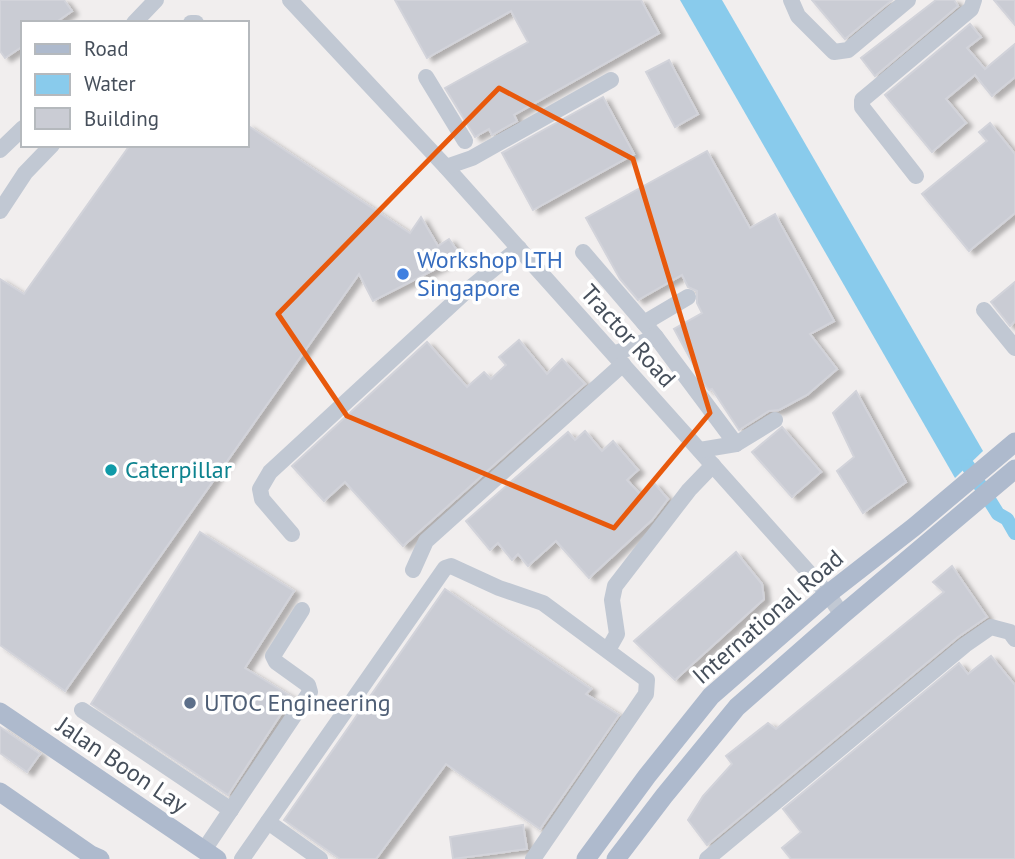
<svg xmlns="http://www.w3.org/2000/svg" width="1015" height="859" viewBox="0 0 1015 859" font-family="'PT Sans',sans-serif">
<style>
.water{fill:#89cbec}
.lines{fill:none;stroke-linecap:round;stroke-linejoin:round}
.canal{stroke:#89cbec;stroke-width:14}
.building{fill:#caccd4;stroke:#d2d3da;stroke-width:2;filter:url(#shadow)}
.minor{stroke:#c1c8d3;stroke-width:16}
.major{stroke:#aebacd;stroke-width:19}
.marked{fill:none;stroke:#e8590c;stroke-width:5;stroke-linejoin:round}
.shop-dot{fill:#3f7fe0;stroke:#fff;stroke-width:2.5}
.culture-dot{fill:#0f9aa8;stroke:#fff;stroke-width:2.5}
.service-dot{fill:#5c6f8a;stroke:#fff;stroke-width:2.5}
.labels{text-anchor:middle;stroke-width:7;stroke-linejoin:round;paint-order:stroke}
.shop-label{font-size:24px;fill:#366cbe;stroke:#fff;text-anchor:start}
.street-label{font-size:24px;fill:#464f5b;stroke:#fff}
.culture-label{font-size:24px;fill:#0d838f;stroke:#fff;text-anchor:start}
.service-label{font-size:24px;fill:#4e5e75;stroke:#fff;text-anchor:start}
</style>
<defs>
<filter id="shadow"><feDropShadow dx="6" dy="3.5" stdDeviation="2" flood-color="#0004"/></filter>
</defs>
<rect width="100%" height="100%" fill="#f1eeee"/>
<path class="water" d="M680,0H722L983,451L955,478Z"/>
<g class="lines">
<path class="canal" d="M968,466L998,514L1007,519L1015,533"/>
</g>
<g class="building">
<path d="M0,0H64L72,11L55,23H23V46L5,58L0,51Z"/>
<path d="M395,0H641L659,33L514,115L517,121L492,135L489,129L475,137L445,88L528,42L511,11L427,58Z"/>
<path d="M812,0H892L845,39Z"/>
<path d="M936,0H954L958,6L875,76L861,58Z"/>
<path d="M994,0H1015V25Z"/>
<path d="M970,24L981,37L967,48L985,69L1015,44V77L992,96L975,75L946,99L966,123L932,152L885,95Z"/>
<path d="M669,60L698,114L675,127L646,72Z"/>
<path d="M603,97L634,154L533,210L502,153Z"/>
<path d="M990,123L1015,154V213L969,251L922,194L987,141L979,132Z"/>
<path d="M247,125L410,233L421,217L438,246L449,239L461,256L373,301L359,274L65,691L0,645V279L24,294L130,145H247Z"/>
<path d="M707,151L750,228L775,214L834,321L810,334L837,369L807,395L779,410L769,411L739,430L712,389L709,390L704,384L674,329L702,313L697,303V291L688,287L682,275L638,300L620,279L586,218Z"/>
<path d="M1015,282V321L1010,326L991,302Z"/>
<path d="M519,340L547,374L562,359L585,384L403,546L345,482L324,501L292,466L427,342L467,387L484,372L491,379L506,365L499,357Z"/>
<path d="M856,391L906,482L863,513L837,471L854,457L833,413Z"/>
<path d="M782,427L821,472L792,497L752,452Z"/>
<path d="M585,431L602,451L613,441L638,470L627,480L641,495L654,483L668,499L652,520L589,578L556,541L528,566L518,554L512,560L498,543L490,550L466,521L568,432L575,440Z"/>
<path d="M200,532L294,591L245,668L292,697L228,795L91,704Z"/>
<path d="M736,552L762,584L764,599L675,680L634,641Z"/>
<path d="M952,566L987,617L958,637L707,845L688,820L703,796L732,764L726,756L768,723L776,729L944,592L933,582Z"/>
<path d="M445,589L591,689L586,694L619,715L540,829L446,764L376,859H340L284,820Z"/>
<path d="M991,656L1015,685V859H791L782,848L801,832L783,809L959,663L968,674Z"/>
<path d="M0,727L40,754L27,772L0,753Z"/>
<path d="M523,825L527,849L453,859L450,837Z"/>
</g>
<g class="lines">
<g class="minor">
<path d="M290,0L446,167L828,594L842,615"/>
<path d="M791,0L798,16L834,52L848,50L908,0"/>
<path d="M134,23L156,0"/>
<path d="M191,23H196"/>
<path d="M426,77L465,141"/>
<path d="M0,150L23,128"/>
<path d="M446,167L472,158L611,80"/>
<path d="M916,176L862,107V100L971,9L974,0"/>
<path d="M0,211L25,173L52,145"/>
<path d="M583,252L656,337L736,444"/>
<path d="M984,310L1015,348"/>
<path d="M644,323L688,297"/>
<path d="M614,354L656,337"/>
<path d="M700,450L736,444L775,420"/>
<path d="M292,534L262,499L260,489L270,472L463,294L519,248"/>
<path d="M413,570L426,541L623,364"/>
<path d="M608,650L617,634L612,600L615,586L689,490L713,465"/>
<path d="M82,710L231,810"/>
<path d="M268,822L320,859"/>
<path d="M204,850L310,692L308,685L276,662L273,656L302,610"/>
<path d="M242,859L445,568L451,566L499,588L543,603L647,680L646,694L533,859"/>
<path d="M707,859L965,645L991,627L1010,632L1015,639"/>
</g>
<g class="major">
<path d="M0,712L217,859"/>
<path d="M0,792L91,855L100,859"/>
<path d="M586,859L647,776L711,696L828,594L914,527L1015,442"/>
<path d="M616,859L664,796L737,707L842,615L1015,469"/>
</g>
</g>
<path class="marked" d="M499,88L633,159L710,413L614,528L347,416L278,314Z"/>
<circle class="shop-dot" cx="403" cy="274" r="7"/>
<circle class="culture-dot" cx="111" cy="470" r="7"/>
<circle class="service-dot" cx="190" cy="703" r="7"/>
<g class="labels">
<g class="shop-label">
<text x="417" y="268">Workshop LTH<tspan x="417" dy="28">Singapore</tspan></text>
</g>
<g class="street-label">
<text transform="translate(628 336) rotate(48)" y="8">Tractor Road</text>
<text transform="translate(768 617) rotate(-41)" y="8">International Road</text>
<text transform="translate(122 765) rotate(34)" y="8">Jalan Boon Lay</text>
</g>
<g class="culture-label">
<text x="125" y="478">Caterpillar</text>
</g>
<g class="service-label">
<text x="204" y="711">UTOC Engineering</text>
</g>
</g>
<rect x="21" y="21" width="228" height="126" fill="#ffffff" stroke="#b5b9bd" stroke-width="2"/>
<rect x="35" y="44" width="35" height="10" fill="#aebacd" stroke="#b5b9bd" stroke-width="2"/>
<text x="84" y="56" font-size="21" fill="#464f5b">Road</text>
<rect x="35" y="74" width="35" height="21" fill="#89cbec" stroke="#b5b9bd" stroke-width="2"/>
<text x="84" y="91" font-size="21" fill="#464f5b">Water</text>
<rect x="35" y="108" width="35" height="21" fill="#caccd4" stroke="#b5b9bd" stroke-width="2"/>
<text x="84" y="126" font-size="21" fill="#464f5b">Building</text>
</svg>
